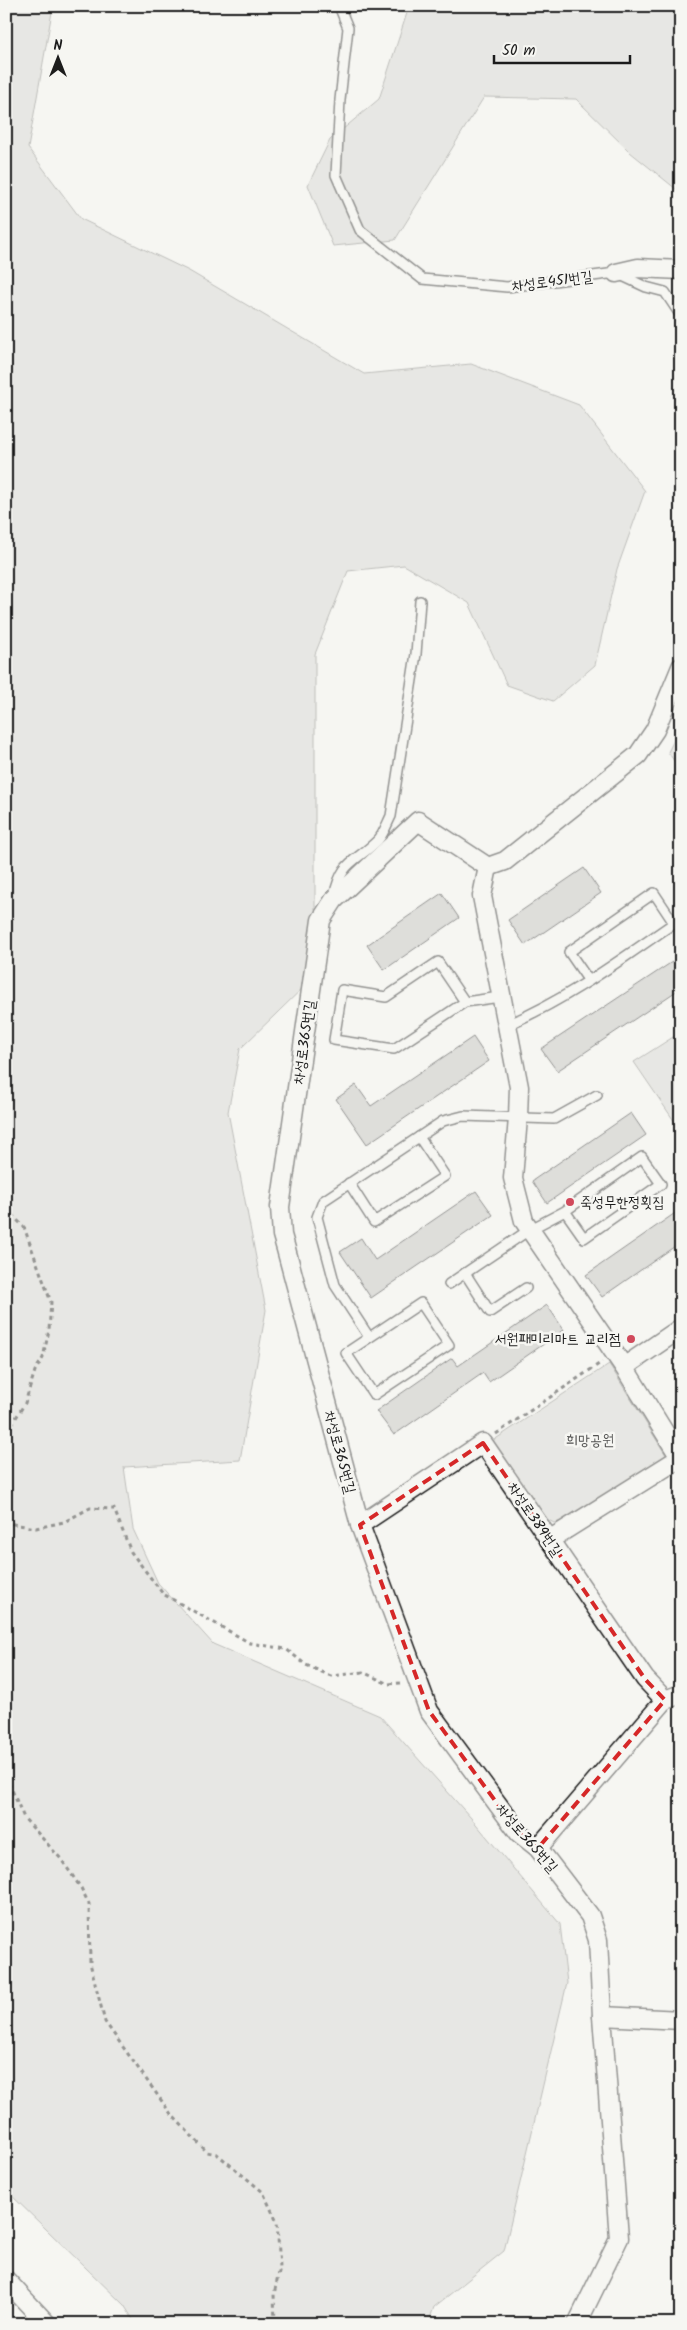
<svg xmlns="http://www.w3.org/2000/svg" width="687" height="2330" viewBox="0 0 687 2330" font-family="Kalam,'Poor Story',sans-serif">
<style>
.green{fill:#d6d6d2;stroke:#797977}
.building{fill:#c0c0bd;stroke:#1c1c1c}
.lines{fill:none;stroke-linecap:round;stroke-linejoin:round}
.service-casing{stroke:#1c1c1c;stroke-width:12}
.minor-casing{stroke:#1c1c1c;stroke-width:21}
.path{stroke:#1c1c1c;stroke-width:3;stroke-dasharray:4 4;stroke-linecap:butt}
.service{stroke:#f6f6f2;stroke-width:9}
.minor{stroke:#f6f6f2;stroke-width:18}
.marked{fill:none;stroke:#d62828;stroke-width:4;stroke-dasharray:10 6;stroke-linejoin:round}
.poi-dot{fill:#d1495b;stroke:#f6f6f2;stroke-width:2}
.labels{text-anchor:middle;stroke-width:5;stroke-linejoin:round;paint-order:stroke}
.street-label{font-size:15px;fill:#1c1c1c;stroke:#f6f6f2}
.poi-label{font-size:15px;fill:#1c1c1c;stroke:#f6f6f2;text-anchor:start}
.park-label{font-size:15px;fill:#545453;stroke:#f6f6f2}
</style>
<rect width="100%" height="100%" fill="#f6f6f2"/>
<filter id="ink" filterUnits="userSpaceOnUse"><feTurbulence type="fractalNoise" baseFrequency=".02" numOctaves="2"/><feDisplacementMap in="SourceGraphic" scale="10" xChannelSelector="R" yChannelSelector="G"/><feConvolveMatrix kernelMatrix="1 2 1 2 8 2 1 2 1" color-interpolation-filters="sRGB"/></filter>
<g filter="url(#ink)">
<g class="green">
<path d="M6,6H53L28,148L81,219L189,271L364,374L471,364L579,405L645,491L617,569L595,665L553,701L507,685L469,603L404,565L348,571L315,654V976L240,1049L228,1112L266,1310L240,1460L124,1467L133,1529L158,1583L213,1644L380,1716L471,1818L560,1924L567,1983L504,2251L434,2307L428,2324H136L124,2305L6,2190Z"/>
<path d="M403,6H681V193L630,152L576,99L484,97L395,240L333,246L308,185L330,140L379,99L407,13Z"/>
<path d="M681,732V771L668,752L677,734Z"/>
<path d="M681,1032V1131L634,1062Z"/>
<path d="M609,1364L666,1455L563,1521L554,1523L541,1516L491,1442Z"/>
</g>
<g class="building">
<path d="M584,868L601,893L525,945L508,920Z"/>
<path d="M442,893L459,918L384,970L367,945Z"/>
<path d="M681,956V988L557,1071L541,1049Z"/>
<path d="M473,1037L489,1061L367,1144L336,1099L356,1085L371,1106Z"/>
<path d="M631,1113L646,1135L547,1203L532,1181Z"/>
<path d="M476,1191L493,1215L371,1298L340,1252L361,1238L375,1260Z"/>
<path d="M681,1209V1242L602,1297L586,1275Z"/>
<path d="M547,1305L564,1330L489,1382L483,1373L394,1435L376,1411L452,1358L458,1366Z"/>
</g>
<g class="lines">
<g class="service-casing">
<g id="service">
<path d="M339,6L348,28L340,100L336,175L360,230L422,279L507,287L616,273L646,287L665,292L681,316"/>
<path d="M334,897C342,859 354,864 378,840C383,835 387,824 391,816L416,654L420,601"/>
<path d="M465,1002L438,962L386,997L342,990L334,1040L394,1049L465,1002L500,997"/>
<path d="M507,1025C568,999 620,960 674,923L654,893L569,952L589,981"/>
<path d="M349,1183L374,1222L445,1176L419,1137"/>
<path d="M465,1273L490,1312L526,1288"/>
<path d="M449,1284L529,1230L565,1211L642,1157L661,1184L584,1238L565,1211"/>
<path d="M421,1303L449,1345L374,1395L346,1353Z"/>
<path d="M369,1337L335,1285L317,1217L323,1201L443,1121L463,1116L554,1119L597,1095"/>
</g>
</g>
<g class="minor-casing">
<g id="minor">
<path d="M616,273L638,268L681,270"/>
<path d="M488,867L418,821L334,900L321,920L280,1207L282,1235L286,1249L360,1525L429,1711L519,1833L538,1848L590,1916L598,1940L602,2016L619,2238L577,2324"/>
<path d="M488,867L482,896L519,1087L518,1118L513,1178L524,1221L624,1367L681,1459"/>
<path d="M488,867L505,861L638,755L655,730L681,667"/>
<path d="M624,1367L681,1328"/>
<path d="M360,1525L483,1443L645,1679L665,1700"/>
<path d="M549,1540L680,1458"/>
<path d="M538,1848L665,1700L681,1694"/>
<path d="M602,2016L681,2020"/>
<path d="M6,2280L47,2324"/>
</g>
</g>
<g class="path">
<path d="M6,1209L24,1227L51,1302L49,1330L43,1358L35,1371L25,1403L6,1434"/>
<path d="M496,1434L602,1362"/>
<path d="M6,1518L13,1524L36,1528L64,1522L90,1508L114,1509L131,1552L163,1594L250,1643L286,1649L306,1665L331,1676L363,1672L388,1684L400,1683"/>
<path d="M6,1776L24,1818L61,1859L81,1888L89,1904L90,1963L105,2022L171,2114L207,2152L217,2154L263,2192L277,2222L280,2268L274,2294L275,2324"/>
</g>
<use href="#service" class="service"/>
<use href="#minor" class="minor"/>
</g>
</g>
<path d="M0 0H687V2330H0ZM483,1443L645,1679L665,1700L538,1848L519,1833L429,1711L360,1525Z" fill="#f6f6f2" fill-opacity=".55" fill-rule="evenodd"/>
<path class="marked" d="M483,1443L645,1679L665,1700L538,1848L519,1833L429,1711L360,1525Z"/>
<g class="poi-dot">
<circle cx="570" cy="1202" r="5"/>
<circle cx="631" cy="1339" r="5"/>
</g>
<g class="labels">
<g class="street-label">
<text transform="translate(552 281) rotate(-7)" y="5">차성로451번길</text>
<text transform="translate(304 1042) rotate(-82)" y="5">차성로365번길</text>
<text transform="translate(340 1452) rotate(75)" y="5">차성로365번길</text>
<text transform="translate(535 1519) rotate(56)" y="5">차성로389번길</text>
<text transform="translate(527 1838) rotate(49)" y="5">차성로365번길</text>
</g>
<g class="poi-label">
<text x="580" y="1207">죽성무한정횟집</text>
<text x="621" y="1344" text-anchor="end">서원패미리마트 교리점</text>
</g>
<g class="park-label">
<text x="590" y="1445">희망공원</text>
</g>
</g>
<rect width="687" height="2330" fill="none" stroke="#f6f6f2" stroke-width="25"/>
<rect x="12" y="12" width="662" height="2305" fill="none" stroke="#1c1c1c" stroke-width="2" filter="url(#ink)"/>
<g transform="translate(58 58)" stroke="#f6f6f2" stroke-width="4" paint-order="stroke">
<path d="M0-4L9 19L0 12L-9 19Z" fill="#1c1c1c"/>
<text y="-8" font-size="14" font-weight="bold" text-anchor="middle" fill="#1c1c1c">N</text>
</g>
<path d="M494 55v8h136v-8" fill="none" stroke="#1c1c1c" stroke-width="2.5"/>
<text x="502" y="55" font-size="15" fill="#1c1c1c" stroke="#f6f6f2" stroke-width="4" paint-order="stroke">50 m</text>
</svg>
